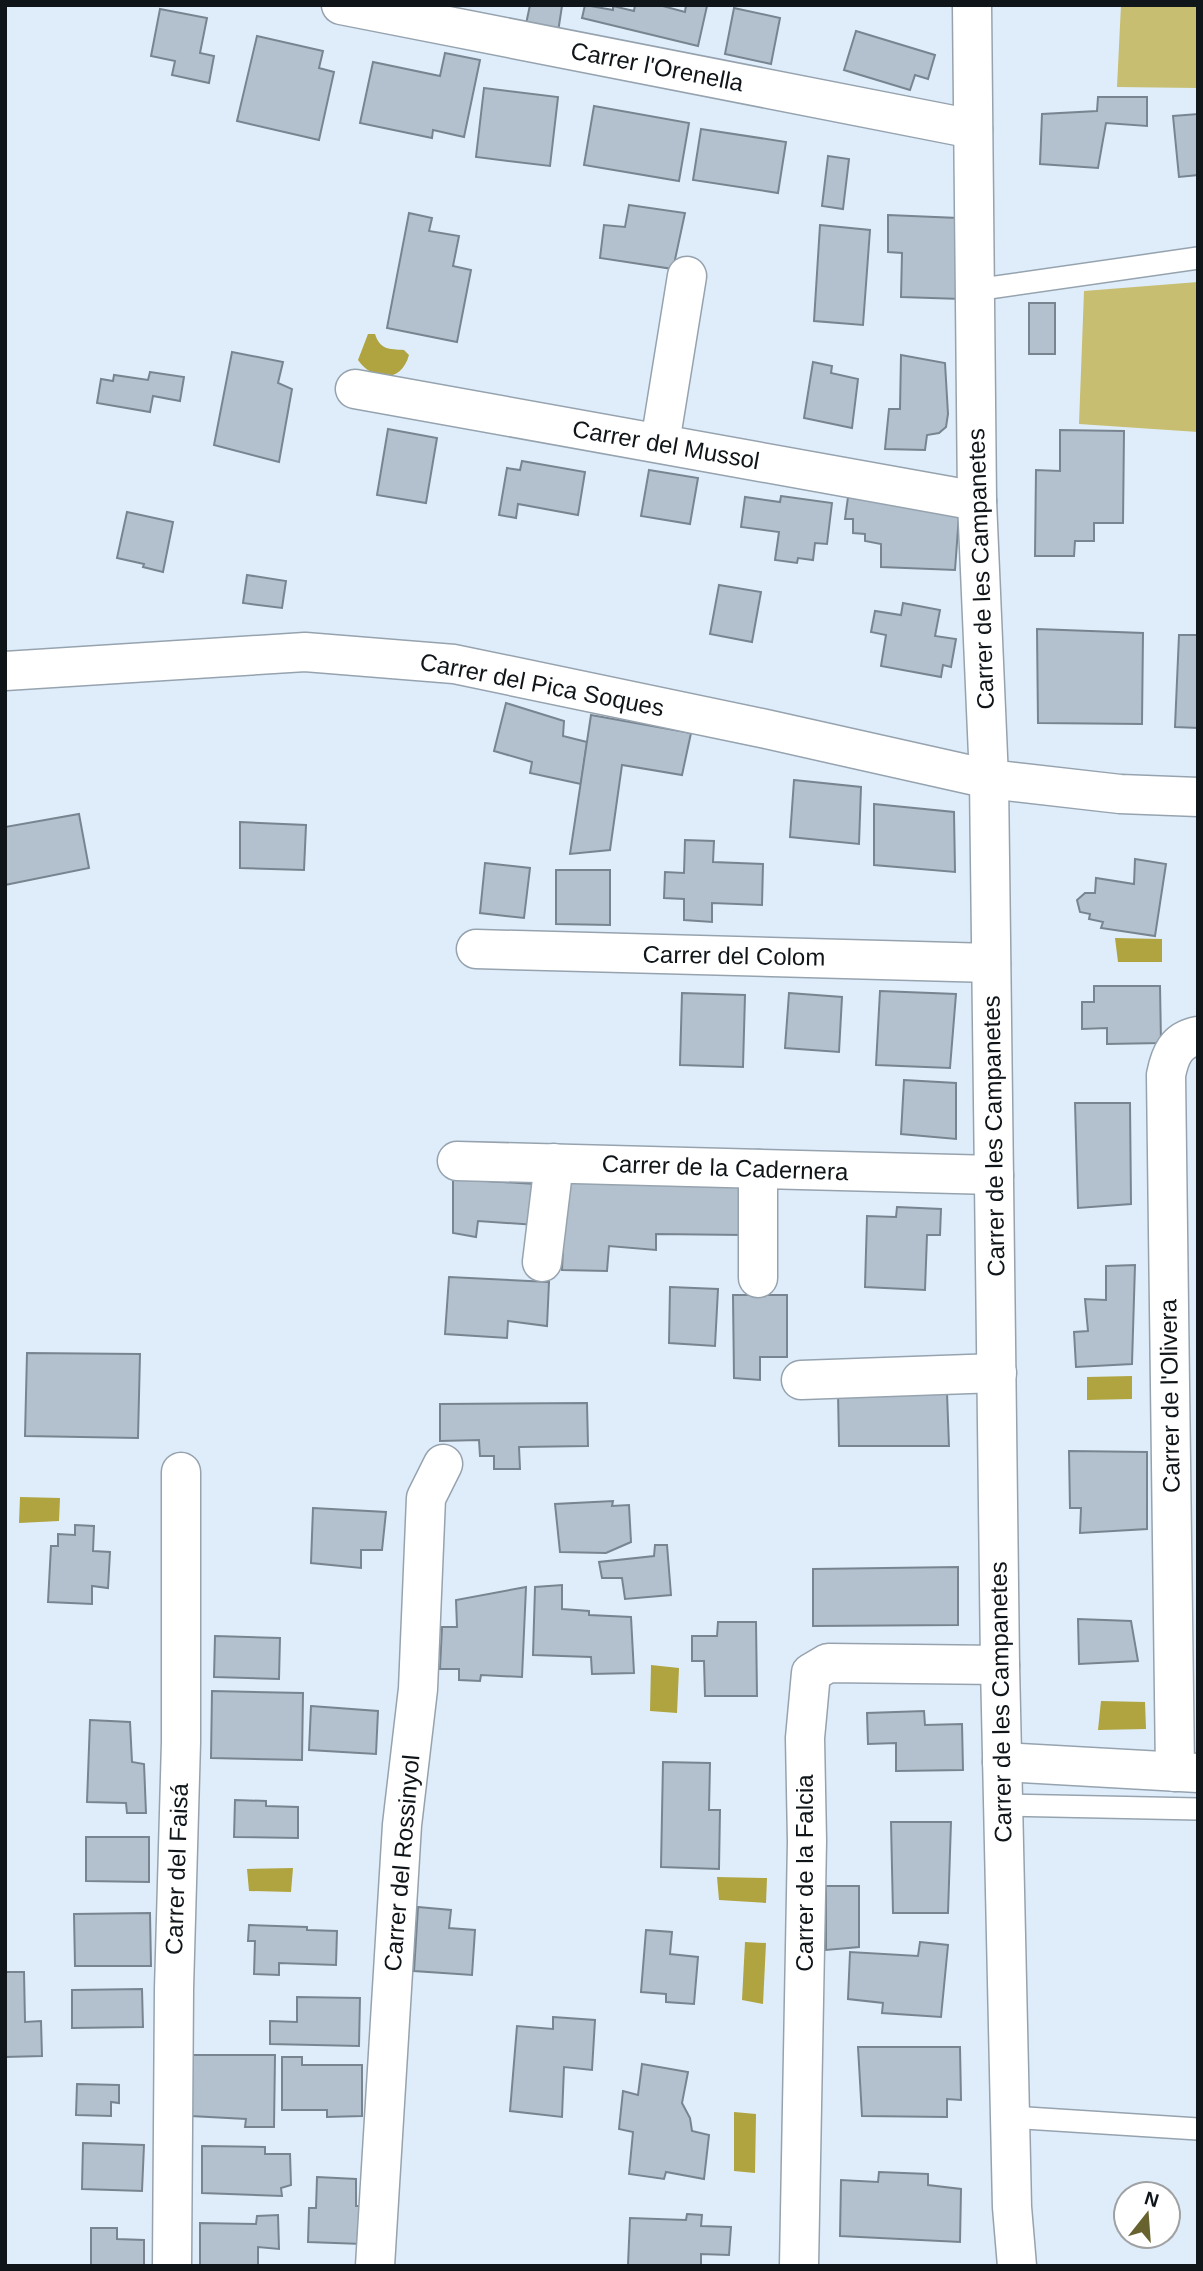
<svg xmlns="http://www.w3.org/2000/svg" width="1203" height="2271" viewBox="0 0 1203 2271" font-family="Arial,sans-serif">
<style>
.green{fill:#c7be71}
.water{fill:#afa43f}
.building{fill:#b3c1ce;stroke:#788591;stroke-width:2}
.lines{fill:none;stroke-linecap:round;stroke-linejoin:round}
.service-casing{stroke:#96a3af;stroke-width:24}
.minor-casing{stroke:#96a3af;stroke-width:41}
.tertiary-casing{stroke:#96a3af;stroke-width:41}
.service{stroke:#fff;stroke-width:21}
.minor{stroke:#fff;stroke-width:38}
.tertiary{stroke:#fff;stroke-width:38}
.labels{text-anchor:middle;stroke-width:5;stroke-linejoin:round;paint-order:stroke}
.street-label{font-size:24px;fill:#101519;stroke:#fff}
</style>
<rect width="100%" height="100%" fill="#dfedfa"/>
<g class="green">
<path d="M1121,5H1198V88L1117,87Z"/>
<path d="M1198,282V432L1079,424L1084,291Z"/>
</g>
<g class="water">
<path d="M368,334H375C380,350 389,349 404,350L409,355C401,384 373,381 358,360Z"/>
<path d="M1115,938L1162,939V962H1118Z"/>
<path d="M1132,1376V1399L1087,1400V1377Z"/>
<path d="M20,1497L60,1498L59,1521L19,1523Z"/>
<path d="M651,1665L679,1668L677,1713L650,1711Z"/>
<path d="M1101,1701L1145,1702L1146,1729L1098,1730Z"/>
<path d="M293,1868L291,1892L249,1891L247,1869Z"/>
<path d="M717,1877L767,1878L766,1903L719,1900Z"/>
<path d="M745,1942L766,1943L763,2004L742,2000Z"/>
<path d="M734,2112L756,2114L755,2173L734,2171Z"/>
</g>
<g class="building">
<path d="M530,5L562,6L558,32L526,24Z"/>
<path d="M585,5L613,10V6L634,11L635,5H659L685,12L686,5L707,6L698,46L582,18Z"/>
<path d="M734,8L780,18L771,64L725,54Z"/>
<path d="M160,9L207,18L200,53L214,56L209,83L172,75L175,61L151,56Z"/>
<path d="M856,31L935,55L928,79L915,75L910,90L844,70Z"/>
<path d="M257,36L323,51L319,68L334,72L319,140L237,121Z"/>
<path d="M445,53L480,60L464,137L433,130L432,138L360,123L373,62L440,76Z"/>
<path d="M484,88L558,97L550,166L476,157Z"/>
<path d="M1098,97H1147V126L1106,123L1098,168L1040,164L1042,114L1097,111Z"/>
<path d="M594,106L689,123L679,181L584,165Z"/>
<path d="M1198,114V175L1179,177L1173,116Z"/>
<path d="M701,129L786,142L778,193L693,180Z"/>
<path d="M828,156L849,159L843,209L822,206Z"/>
<path d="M629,205L685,213L673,269L600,258L604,225L625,227Z"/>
<path d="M409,213L432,218L429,231L459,236L453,266L471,270L457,342L387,328Z"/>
<path d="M888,215L958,218L961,299L901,297L902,253L888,252Z"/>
<path d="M820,225L870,230L863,325L814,321Z"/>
<rect x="1029" y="303" width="26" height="51"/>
<path d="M232,352L283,362L278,383L292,389L279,462L214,445Z"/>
<path d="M901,355L945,363L948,414L946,427L939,433L927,435L925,450L885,449L889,409H900Z"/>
<path d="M813,362L832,366L831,373L858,379L852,428L804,418Z"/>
<path d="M150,372L184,377L180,401L153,396L150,412L97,403L101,379L113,381L114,375L148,380Z"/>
<path d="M388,429L437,438L426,503L377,495Z"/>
<path d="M1060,430L1124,431L1123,523H1094V541H1075L1074,556H1035L1036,470L1060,471Z"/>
<path d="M522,461L585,472L578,515L518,504L516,518L499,515L507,468L520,470Z"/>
<path d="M649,470L698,478L690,524L641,516Z"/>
<path d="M781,496L832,503L827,544L815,543L813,560L798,558L797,563L775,560L779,532L741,527L745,497L780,502Z"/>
<path d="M848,497L959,515L955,570L881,567V544L865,541V534L853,533V519H845Z"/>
<path d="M127,512L173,522L163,572L143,567L144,564L117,558Z"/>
<path d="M247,575L286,581L282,608L243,603Z"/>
<path d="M719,585L761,592L752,642L710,634Z"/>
<path d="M903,603L940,610L935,636L956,639L951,667L943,665L941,677L881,666L886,635L871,632L875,611L901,615Z"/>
<path d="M1037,629L1143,633L1142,724L1038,723Z"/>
<path d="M1179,635H1198V728L1175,727Z"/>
<path d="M506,703L564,721L563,736L587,742L581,784L530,773L532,762L494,751Z"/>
<path d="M591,715L691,733L682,775L622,765L610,850L570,854Z"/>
<path d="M794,780L861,787L859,844L790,837Z"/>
<path d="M874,804L954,812L955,872L874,865Z"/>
<path d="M79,814L89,868L5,885V827Z"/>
<path d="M240,822L306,825L304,870L240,868Z"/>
<path d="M685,840L714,841L713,862L763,864L762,905L712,903V922L684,920V899L664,898L665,872L684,873Z"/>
<path d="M1135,859L1166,864L1155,936L1101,928L1103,922L1089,919L1090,914L1080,912L1077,900L1085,893H1095L1096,878L1134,884Z"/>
<path d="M485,863L530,868L524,918L480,913Z"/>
<path d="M556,870H610V925L556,924Z"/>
<path d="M1094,986H1160L1161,1043L1107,1044V1028L1082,1029V1002H1094Z"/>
<path d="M880,991L956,994L950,1068L876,1065Z"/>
<path d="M682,993L745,995L743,1067L680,1065Z"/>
<path d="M789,993L842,997L839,1052L785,1048Z"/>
<path d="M904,1080L956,1083V1139L901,1134Z"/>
<path d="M1075,1103H1130L1131,1204L1078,1208Z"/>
<path d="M453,1179L536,1184V1225L478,1221L476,1237L453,1233Z"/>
<path d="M566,1180L745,1185L744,1235L656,1234V1250L609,1246L607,1271L562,1270Z"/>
<path d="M897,1207L941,1209L940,1235H927L925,1290L865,1287L867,1216L896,1217Z"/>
<path d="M1135,1265L1132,1364L1076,1367L1074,1332L1088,1331L1085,1299L1106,1300V1266Z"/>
<path d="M449,1277L549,1282L547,1326L508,1321L507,1338L445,1334Z"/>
<path d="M670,1287L718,1289L715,1346L669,1343Z"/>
<path d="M733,1295H787V1357H760V1380L734,1378Z"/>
<path d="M27,1353L140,1354L138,1438L25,1436Z"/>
<path d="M838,1392L947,1393L949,1446H839Z"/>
<path d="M587,1403L588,1446L519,1447L520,1469H494V1456H480L479,1440L440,1441V1404Z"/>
<path d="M1069,1451L1147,1452V1529L1080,1533L1081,1508H1070Z"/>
<path d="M613,1501L612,1506L629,1505L631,1542L606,1553L560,1552L555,1504Z"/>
<path d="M313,1508L386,1512L382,1550H361V1568L311,1563Z"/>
<path d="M75,1525L94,1526L93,1551L110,1552L108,1588L92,1586V1604L48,1602L51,1546H58V1534L75,1535Z"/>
<path d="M655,1545H667L671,1595L625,1599L622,1578H602L599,1562L654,1556Z"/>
<path d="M958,1567V1625L813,1626V1569Z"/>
<path d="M562,1585V1609L589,1611V1615L631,1617L634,1673L592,1674L591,1657L533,1655L535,1587Z"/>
<path d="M526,1587L522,1677L481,1675L480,1681L459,1680V1669H440L442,1627H457L456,1600Z"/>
<path d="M1078,1619L1131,1621L1138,1661L1079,1664Z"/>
<path d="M718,1622H756L757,1696H705L704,1661H692V1636H717Z"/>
<path d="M215,1636L280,1638L279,1679L214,1677Z"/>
<path d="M212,1691L303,1693L302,1760L211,1758Z"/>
<path d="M311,1706L378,1711L376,1754L309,1750Z"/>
<path d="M924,1711L925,1725L962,1724L963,1770L896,1771V1743L868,1744L867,1713Z"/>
<path d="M90,1720L130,1722L132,1762L144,1764L146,1813H127L126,1803L87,1802Z"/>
<path d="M663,1762L710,1763L709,1810H720L719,1869L661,1867Z"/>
<path d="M235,1800L266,1801V1806L298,1807V1838L234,1837Z"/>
<path d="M891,1822H951L948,1913H893Z"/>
<path d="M86,1837H149V1882L86,1881Z"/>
<path d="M826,1886H859V1947L826,1950Z"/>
<path d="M418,1907L451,1910L449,1928L475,1930L472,1975L414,1971Z"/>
<path d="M150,1913L151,1966H75L74,1914Z"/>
<path d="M249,1925L307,1927V1930L337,1931L336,1965L279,1963V1975L254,1974L255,1941H248Z"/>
<path d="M646,1930L672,1932L670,1954L698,1957L694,2004L666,2002V1994L641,1992Z"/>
<path d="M920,1942L948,1945L941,2017L882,2013L883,2003L848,1999L850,1952L918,1956Z"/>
<path d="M5,1972H24L25,2022L41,2021L42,2056L5,2057Z"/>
<path d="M142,1989L143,2027L72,2028V1990Z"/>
<path d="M297,1997L360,1998L359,2046L270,2044V2021L297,2022Z"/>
<path d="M553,2017L595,2020L592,2070L564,2067L562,2117L510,2111L517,2026L553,2029Z"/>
<path d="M858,2047H960L961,2100L947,2099V2117L862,2116Z"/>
<path d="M191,2055H275L274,2127H245L246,2119L191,2116Z"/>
<path d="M282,2057H302V2065H362V2116L327,2117V2110H282Z"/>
<path d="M642,2064L688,2072L682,2103L690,2118L692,2131L709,2135L704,2179L666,2172L664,2179L629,2174L633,2132L619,2129L623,2091L638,2095Z"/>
<path d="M77,2084L119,2085V2103L111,2102V2116L76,2115Z"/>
<path d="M83,2143L144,2145L142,2191L82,2189Z"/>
<path d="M202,2146L265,2147V2154H290L291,2185L281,2188L282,2196L202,2193Z"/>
<path d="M879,2172L928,2174V2185L961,2189L960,2242L840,2236L841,2180L878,2182Z"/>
<path d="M317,2177L356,2179V2206H364L362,2244L308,2242L309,2208H316Z"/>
<path d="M687,2214L702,2215L701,2226L731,2227L729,2255L701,2254V2266L628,2265L630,2218L686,2220Z"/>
<path d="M278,2215L279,2249L258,2247V2266H200V2223L256,2224L257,2216Z"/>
<path d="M91,2228H117V2239L144,2240V2266H91Z"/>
</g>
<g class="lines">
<g class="service-casing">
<g id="service">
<path d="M975,290L1198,258"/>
<path d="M1003,1805L1198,1809"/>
<path d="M1010,2117L1198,2129"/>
</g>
</g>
<g class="minor-casing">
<g id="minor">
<path d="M341,5L973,129"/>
<path d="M972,5L977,501L989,779"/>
<path d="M355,389L977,501"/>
<path d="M660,443L687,276"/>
<path d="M476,949L991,963"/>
<path d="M457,1161L994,1175"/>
<path d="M542,1262L554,1163"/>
<path d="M758,1278V1169"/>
<path d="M801,1380L997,1373"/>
<path d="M1002,1762L1198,1773"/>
<path d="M1175,1772L1166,1075C1170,1055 1176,1040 1198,1036"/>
<path d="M172,2266L174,1989L181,1742V1472"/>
<path d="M375,2266L402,1825L418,1689L426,1498L443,1464"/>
<path d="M799,2266L807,1841L805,1738L811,1673L828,1663L1000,1665"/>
</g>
</g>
<g class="tertiary-casing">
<g id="tertiary">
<path d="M5,671L305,652L454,664L766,729L989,779L1120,794L1198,797"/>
<path d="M989,779L1000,1665L1012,2207L1017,2266"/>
</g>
</g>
<use href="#service" class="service"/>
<use href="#minor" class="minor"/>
<use href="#tertiary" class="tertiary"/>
</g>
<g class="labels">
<g class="street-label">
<text transform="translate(657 67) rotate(11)" y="8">Carrer l'Orenella</text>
<text transform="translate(666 445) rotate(10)" y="8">Carrer del Mussol</text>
<text transform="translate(981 569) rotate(-92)" y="8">Carrer de les Campanetes</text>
<text transform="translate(542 685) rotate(11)" y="8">Carrer del Pica Soques</text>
<text transform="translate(734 956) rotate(1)" y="8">Carrer del Colom</text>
<text transform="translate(994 1136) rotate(-91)" y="8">Carrer de les Campanetes</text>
<text transform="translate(725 1168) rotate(2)" y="8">Carrer de la Cadernera</text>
<text transform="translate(1170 1396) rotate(-91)" y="8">Carrer de l'Olivera</text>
<text transform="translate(1001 1702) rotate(-91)" y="8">Carrer de les Campanetes</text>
<text transform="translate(402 1863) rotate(-85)" y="8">Carrer del Rossinyol</text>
<text transform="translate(177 1869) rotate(-88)" y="8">Carrer del Faisá</text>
<text transform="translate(805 1873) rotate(-90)" y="8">Carrer de la Falcia</text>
</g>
</g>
<rect width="1203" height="2271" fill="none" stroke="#101519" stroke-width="14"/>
<g transform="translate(1147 2215) rotate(17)"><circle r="33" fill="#ffffff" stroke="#9fa1a3" stroke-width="2"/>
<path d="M0-5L12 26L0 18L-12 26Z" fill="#67622e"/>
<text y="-10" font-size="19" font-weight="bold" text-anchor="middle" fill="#101519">N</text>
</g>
</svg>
